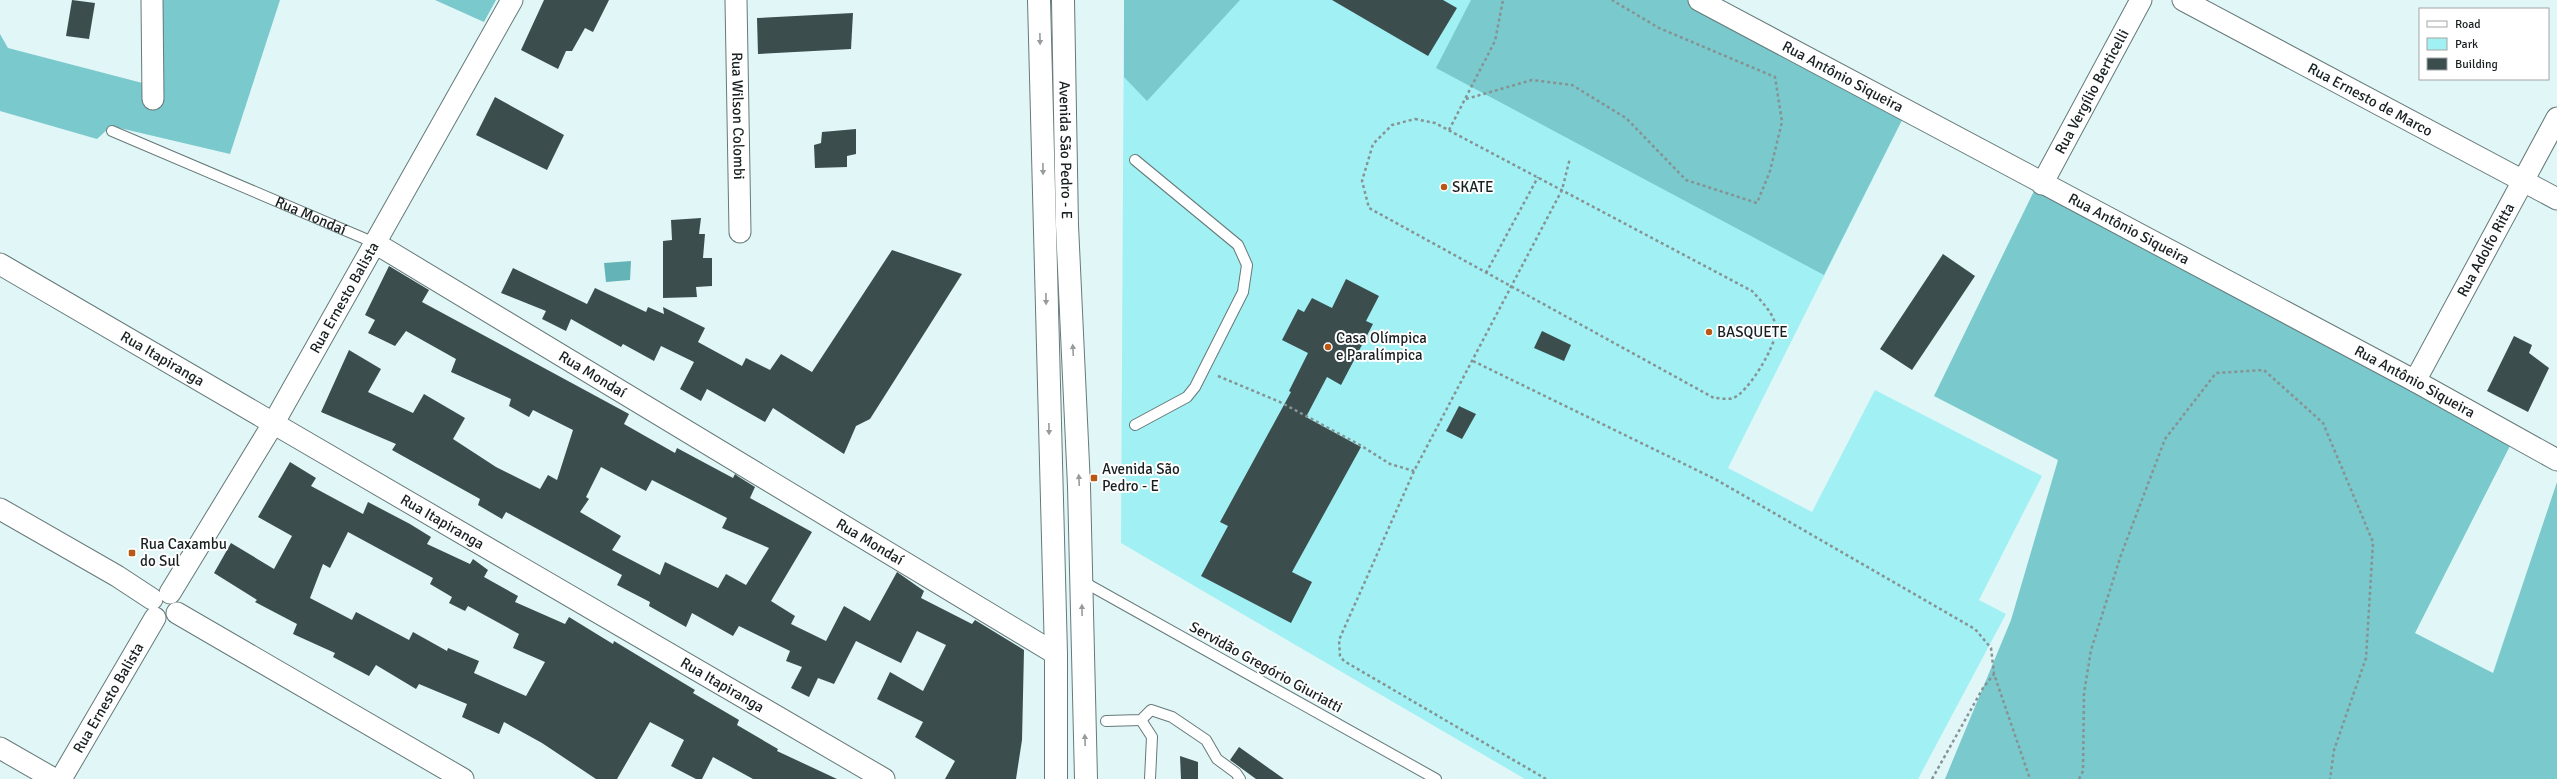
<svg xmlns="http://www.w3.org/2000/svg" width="2557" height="779" viewBox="0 0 2557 779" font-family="Signika,sans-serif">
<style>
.green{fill:#a1f0f3}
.forest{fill:#7ac9cc}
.water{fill:#64b3b6}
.building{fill:#3c4d4e;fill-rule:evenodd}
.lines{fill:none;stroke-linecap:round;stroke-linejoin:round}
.service-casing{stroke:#667979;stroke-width:12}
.minor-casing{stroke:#667979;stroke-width:23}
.secondary-casing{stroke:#667979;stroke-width:24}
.path{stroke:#859394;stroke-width:2.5;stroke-dasharray:3 3;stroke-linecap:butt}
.service{stroke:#fff;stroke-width:10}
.minor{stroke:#fff;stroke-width:21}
.secondary{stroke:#fff;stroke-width:22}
.oneway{fill:#989b9b}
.poi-dot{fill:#b95815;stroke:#fff;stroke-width:1.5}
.labels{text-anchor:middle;stroke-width:4;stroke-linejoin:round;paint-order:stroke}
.street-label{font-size:15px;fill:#192021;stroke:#fff}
.poi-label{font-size:15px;fill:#192021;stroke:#fff;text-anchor:start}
</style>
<rect width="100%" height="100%" fill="#e1f6f7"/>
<path class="green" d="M1124,0H1691L1905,114L1728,468L1812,512L1875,390L2042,476L1979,600L2006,614L1918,779H1525L1121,543Z"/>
<g class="forest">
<path d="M161,0H280L230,154L111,126L97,139L0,111V34L8,48L150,85L164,53Z"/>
<path d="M435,0H496L484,22Z"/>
<path d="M1124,0H1240L1147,101L1124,77Z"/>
<path d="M1471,0H1690L1905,114L1824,275L1436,68Z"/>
<path d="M2036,187L2513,440L2415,633L2493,673L2557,482V779H1945L2011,620L2058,460L1934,396Z"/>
</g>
<path class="water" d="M631,261L630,280L606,282L604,263Z"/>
<g class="building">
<path d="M72,0L95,3L89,39L66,36Z"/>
<path d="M544,0H609L593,32L585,28L572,51H566L558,69L521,50Z"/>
<path d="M1332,0H1443L1457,8L1428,56Z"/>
<path d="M853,13L851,49L758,54L757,18Z"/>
<path d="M495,97L564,135L547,170L476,135Z"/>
<path d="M856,129V154L847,156V167L815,168L814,145L821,143L822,132Z"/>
<path d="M701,218L699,234H705L703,258H712V286L696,287L697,297L663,298V241L672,240L671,220Z"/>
<path d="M892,250L962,274L870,419L856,426L844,454L773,408L765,422L707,389L701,401L680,389L694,362L661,346L654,361L623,344L621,347L571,319L566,331L542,319L546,311L501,293L513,268L587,304L595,288L646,312L648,307L664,314L663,307L705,328L698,342L742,366L746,358L770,370L781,354L812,372Z"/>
<path d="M1943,254L1975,276L1912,370L1880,349Z"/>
<path d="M389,266L429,290L422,302L629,414L624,424L675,453L677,448L733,478L735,474L739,477L755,487L750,498L812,532L771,601L795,616L791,624L826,641L844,606L870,621L897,572L924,591L921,598L972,624L975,620L1024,650L1022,740L1016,779H945L955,761L915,737L923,722L877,699L890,672L923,691L946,645L917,631L901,663L856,641L834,684L818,678L809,697L791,688L802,667L786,661L790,651L739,626L733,636L692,613L686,627L649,606L650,602L617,585L622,575L506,512L502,519L478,505L480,499L392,450L396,444L321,412L349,350L381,369L368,392L413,413L424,394L465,418L453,439L496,467L540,489L548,475L557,480L573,430L533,410L529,417L509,406L511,399L451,372L456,359L406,331L395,346L368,333L375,320L365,315ZM601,467L646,491L652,480L727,518L722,528L769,548L746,585L726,574L718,588L665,562L660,575L612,550L621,536L580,512L589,499L586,497Z"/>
<path d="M1346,279L1379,296L1366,321L1373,324L1341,385L1327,377L1306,417L1361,447L1292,572L1312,582L1291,623L1201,576L1228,526L1220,522L1291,392L1289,391L1308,353L1282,340L1298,309L1304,312L1312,298L1332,308Z"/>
<path d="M1542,331L1571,345L1564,361L1534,348Z"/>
<path d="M2514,336L2532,345L2529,353L2549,368L2528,412L2487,391Z"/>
<path d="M1459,406L1476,414L1462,439L1446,431Z"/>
<path d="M290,462L316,478L311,486L363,514L368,502L410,524L431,537L427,544L470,564L473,559L488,570L484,577L518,596L515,602L565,624L569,617L613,644L614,641L695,690L693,693L739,720L737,725L778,749L777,751L837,779H753L713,757L702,779H696L671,766L684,740L650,722L617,779H596L542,743L504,722L499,734L462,717L467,704L419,684L416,689L376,665L369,676L333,657L335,653L293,634L297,624L255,602L257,600L214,573L231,543L274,569L292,536L258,517ZM348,532L433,578L430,584L452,597L449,603L465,611L468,606L519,634L513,648L545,662L526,696L474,673L479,661L448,648L447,651L413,632L409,640L356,612L352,620L310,598L323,564L330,568Z"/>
<path d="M1239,747L1284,779H1256L1230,760Z"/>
<path d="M1180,756L1198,762V779H1181Z"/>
</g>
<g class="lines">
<g class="service-casing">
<g id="service">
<path id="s1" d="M112,131L375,243"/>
<path d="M1135,160L1238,245L1247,265L1243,292L1195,387L1187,397L1135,425"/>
<path d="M1082,581L1436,779"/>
<path d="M1141,720L1152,737L1150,779"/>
<path d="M1106,721L1141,720L1151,710L1172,717L1206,740L1217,759L1236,773L1240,779"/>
</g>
</g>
<g class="minor-casing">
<g id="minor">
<path d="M152,0L153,99"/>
<path id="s2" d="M736,0L740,232"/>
<path id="s3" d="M1699,0L2415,381L2557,460"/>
<path id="s4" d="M2183,0L2557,199"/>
<path id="s5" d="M2042,184L2141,0"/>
<path id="s6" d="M375,243L1056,654"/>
<path id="s7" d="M0,264L884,779"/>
<path id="s8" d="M2415,381L2557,118"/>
<path d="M0,509L117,576L152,599"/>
<path id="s9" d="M170,593L273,424L512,0"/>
<path d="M177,613L463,779"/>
<path d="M0,748L54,779"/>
<path id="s10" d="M61,779L155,618"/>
</g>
</g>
<g class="secondary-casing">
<g id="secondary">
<path d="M1039,0L1056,654V779"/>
<path id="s11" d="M1063,0L1067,225L1079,486L1086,779"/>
</g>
</g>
<g class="path">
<path d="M1466,99L1532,80L1572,85L1626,118L1686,180L1757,203L1770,171L1782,122L1775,77L1659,28L1612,0"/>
<path d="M1415,119L1435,123L1752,291C1761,301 1776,315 1776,330C1776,346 1748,393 1733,398C1728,400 1720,398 1714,398L1369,208L1362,181L1373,144L1392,125Z"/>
<path d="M1449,130L1495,41L1503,0"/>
<path d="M1486,273L1538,177"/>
<path d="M1473,361L1715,479L1975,629L1991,648L1994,674L2030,779"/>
<path d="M1218,376L1280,402L1360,445L1390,464L1414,471"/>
<path d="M1546,779L1344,661L1340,656L1339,640L1414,471L1562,190L1570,158"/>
<path d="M1932,779L1983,688L1994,674"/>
<path d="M2079,779L2083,771L2084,693L2091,650L2121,555L2165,439L2216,373L2264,370L2323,423L2373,542L2366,658L2334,750L2330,779"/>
</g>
<use href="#service" class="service"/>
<use href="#minor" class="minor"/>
<use href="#secondary" class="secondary"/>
</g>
<defs><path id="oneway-solid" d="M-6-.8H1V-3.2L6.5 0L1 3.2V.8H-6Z"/></defs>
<g class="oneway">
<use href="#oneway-solid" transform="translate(1040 39) rotate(89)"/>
<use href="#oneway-solid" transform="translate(1043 169) rotate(89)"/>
<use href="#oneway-solid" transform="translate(1046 299) rotate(89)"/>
<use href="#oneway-solid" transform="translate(1073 350) rotate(-93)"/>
<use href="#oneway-solid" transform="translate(1049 429) rotate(89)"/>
<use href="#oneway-solid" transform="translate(1079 480) rotate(-93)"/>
<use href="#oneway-solid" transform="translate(1082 610) rotate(-91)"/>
<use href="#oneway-solid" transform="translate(1085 740) rotate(-92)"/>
</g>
<g class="poi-dot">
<circle cx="1444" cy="187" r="4"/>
<circle cx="1709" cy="332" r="4"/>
<circle cx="1328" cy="347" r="4"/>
<rect x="1090" y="474" width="8" height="8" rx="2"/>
<rect x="128" y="549" width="8" height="8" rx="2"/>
</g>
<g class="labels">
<g class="street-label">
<text dy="5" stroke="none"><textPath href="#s3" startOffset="163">Rua Antônio Siqueira</textPath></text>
<text dy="5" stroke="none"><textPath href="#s5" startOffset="105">Rua Vergílio Berticelli</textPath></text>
<text dy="5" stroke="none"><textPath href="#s4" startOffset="212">Rua Ernesto de Marco</textPath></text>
<text dy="5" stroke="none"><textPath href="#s2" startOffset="116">Rua Wilson Colombi</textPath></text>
<text dy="5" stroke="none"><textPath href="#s11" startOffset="150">Avenida São Pedro - E</textPath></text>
<text dy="5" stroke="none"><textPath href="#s1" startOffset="216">Rua Mondaí</textPath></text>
<text dy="5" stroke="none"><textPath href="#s3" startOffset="487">Rua Antônio Siqueira</textPath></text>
<text dy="5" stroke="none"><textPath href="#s8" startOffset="149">Rua Adolfo Ritta</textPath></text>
<text dy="5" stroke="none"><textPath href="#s9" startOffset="343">Rua Ernesto Balista</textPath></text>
<text dy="5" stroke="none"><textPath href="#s7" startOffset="188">Rua Itapiranga</textPath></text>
<text dy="5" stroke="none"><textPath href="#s6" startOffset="254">Rua Mondaí</textPath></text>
<text dy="5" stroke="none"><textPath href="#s3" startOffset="811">Rua Antônio Siqueira</textPath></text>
<text dy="5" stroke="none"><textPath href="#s7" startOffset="512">Rua Itapiranga</textPath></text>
<text dy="5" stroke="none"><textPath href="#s6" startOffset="578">Rua Mondaí</textPath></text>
<text transform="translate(1266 667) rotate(29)" y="5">Servidão Gregório Giuriatti</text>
<text dy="5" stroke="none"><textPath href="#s7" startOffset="836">Rua Itapiranga</textPath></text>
<text dy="5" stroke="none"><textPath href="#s10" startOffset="94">Rua Ernesto Balista</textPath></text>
</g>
<g class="poi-label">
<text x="1452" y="192">SKATE</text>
<text x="1717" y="337">BASQUETE</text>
<text x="1336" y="343">Casa Olímpica<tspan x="1336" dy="17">e Paralímpica</tspan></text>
<text x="1102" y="474">Avenida São<tspan x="1102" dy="17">Pedro - E</tspan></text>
<text x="140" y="549">Rua Caxambu<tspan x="140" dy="17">do Sul</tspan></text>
</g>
</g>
<rect x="2419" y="8" width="130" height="72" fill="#ffffff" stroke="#a3a6a6"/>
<rect x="2427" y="21" width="20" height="6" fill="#ffffff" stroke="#a3a6a6"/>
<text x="2455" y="28" font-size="12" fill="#192021">Road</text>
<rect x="2427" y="38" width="20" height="12" fill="#a1f0f3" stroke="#a3a6a6"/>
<text x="2455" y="48" font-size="12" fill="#192021">Park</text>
<rect x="2427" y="58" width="20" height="12" fill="#3c4d4e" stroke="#a3a6a6"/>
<text x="2455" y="68" font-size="12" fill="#192021">Building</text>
</svg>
